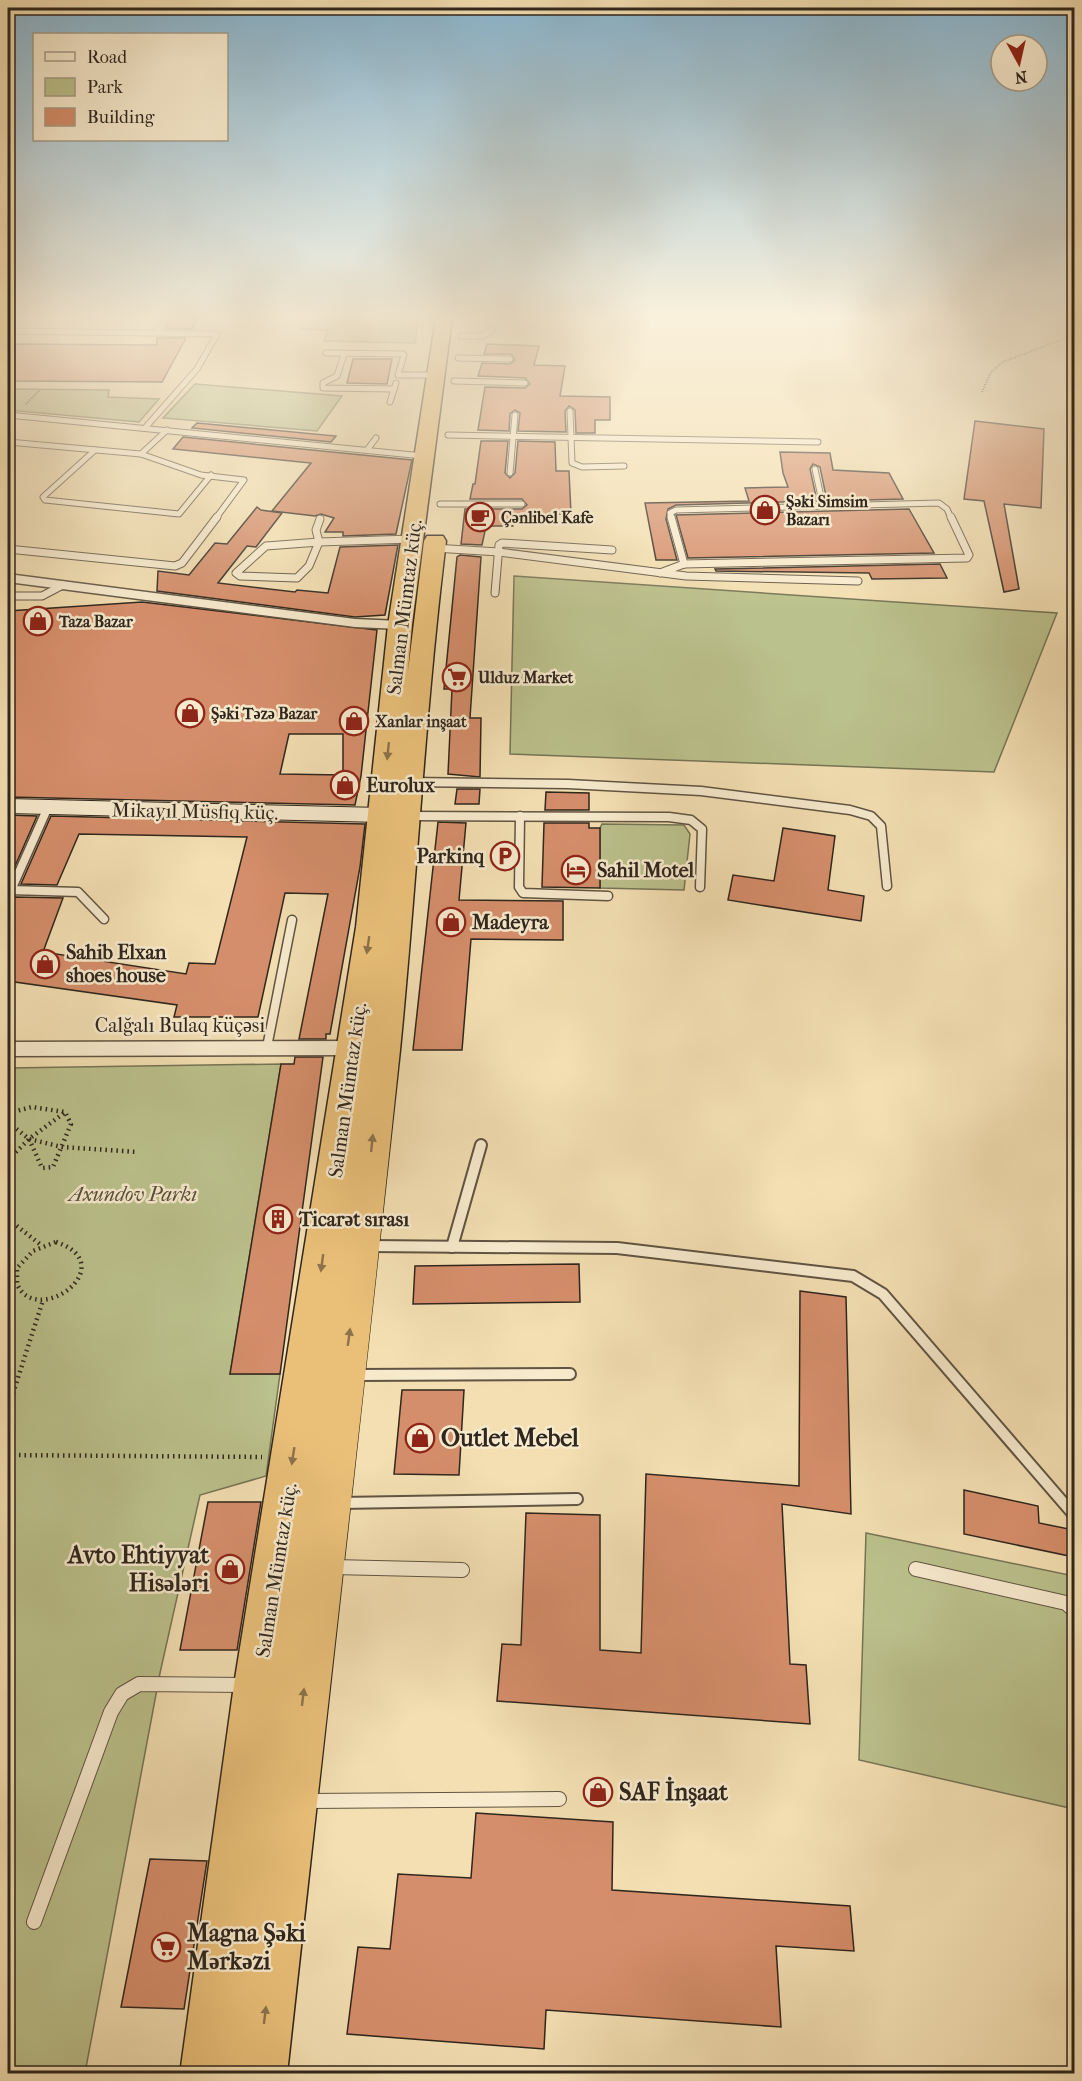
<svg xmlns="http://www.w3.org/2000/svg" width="1082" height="2081" viewBox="0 0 1082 2081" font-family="'IM FELL French Canon',serif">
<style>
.green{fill:#bbc18c;stroke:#757454;stroke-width:1.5}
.building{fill:#d58e6b;stroke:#2f261d;stroke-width:1.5;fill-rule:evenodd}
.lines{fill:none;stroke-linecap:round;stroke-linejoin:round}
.lane-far4-casing{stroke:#605442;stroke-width:7}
.lane-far3-casing{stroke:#605442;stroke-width:9}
.lane-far2-casing{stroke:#605442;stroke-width:11}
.lane-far1-casing{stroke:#605442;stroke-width:14}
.lane-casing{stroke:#605442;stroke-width:16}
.street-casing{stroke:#605442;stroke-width:3}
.secondary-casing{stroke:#2f261d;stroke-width:2}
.highway-casing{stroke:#2f261d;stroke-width:3}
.path-far1{stroke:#2f261d;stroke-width:2;stroke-dasharray:1 1.5;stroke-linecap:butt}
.path{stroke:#2f261d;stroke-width:4.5;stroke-dasharray:1.5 4;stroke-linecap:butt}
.lane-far4{stroke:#f7eacd;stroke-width:5}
.lane-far3{stroke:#f7eacd;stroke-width:7}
.lane-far2{stroke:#f7eacd;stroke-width:8}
.lane-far1{stroke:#f7eacd;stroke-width:10}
.lane{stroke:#f7eacd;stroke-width:14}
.street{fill:#f7eacd;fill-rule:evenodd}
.secondary{fill:#f7eacd;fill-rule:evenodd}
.highway{fill:#eac079;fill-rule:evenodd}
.oneway{fill:#8c734b}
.labels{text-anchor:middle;stroke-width:5;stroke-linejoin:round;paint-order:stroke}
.far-poi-label{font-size:16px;font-weight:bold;fill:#2f261d;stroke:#f7eacd;text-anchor:start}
.street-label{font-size:20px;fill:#2f261d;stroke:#f7eacd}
.poi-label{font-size:20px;font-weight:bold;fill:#2f261d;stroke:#f7eacd;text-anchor:start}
.park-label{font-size:20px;font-style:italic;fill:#524d39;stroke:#f7eacd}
.near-poi-label{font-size:24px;font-weight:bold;fill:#2f261d;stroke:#f7eacd;text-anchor:start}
</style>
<rect width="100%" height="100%" fill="#f3dfb2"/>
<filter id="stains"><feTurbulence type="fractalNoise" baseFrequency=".00333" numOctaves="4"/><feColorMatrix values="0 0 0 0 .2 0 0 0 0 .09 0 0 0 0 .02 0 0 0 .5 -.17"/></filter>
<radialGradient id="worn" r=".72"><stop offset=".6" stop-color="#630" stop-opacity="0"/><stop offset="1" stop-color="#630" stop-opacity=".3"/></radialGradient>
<g class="green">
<path d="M304,318H419L415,343L324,341L328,330L300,329Z"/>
<path d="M195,384L342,396L317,431L163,418Z"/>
<path d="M13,389L109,390L108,397L159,399L139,422L8,410V396Z"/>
<path d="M514,576L1057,613L994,772L510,754Z"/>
<path d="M602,824L684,825L690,834L684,890L600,888V828Z"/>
<path d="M281,1064L230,1374H280L266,1476L200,1495L160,1673L85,2073H8V1068Z"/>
<path d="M866,1533L1074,1576V1809L859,1760Z"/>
</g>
<g class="building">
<path d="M172,318H198L192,329L166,328Z"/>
<path d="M157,338H186L162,382L8,381V344L157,345Z"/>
<path d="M487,344L539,346L534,365L565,366L560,396L610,397V420H595V433H576L575,410L569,406L565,411L566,432L518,431L520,413L515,410L510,414L509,431L478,430L485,387L525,388L530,384L525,378L478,376L482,363L510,364L515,360L511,354H484Z"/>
<path d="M353,359H392L387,384L347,383Z"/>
<path d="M975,421L1044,429L1041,508L1004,504L1019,589L1004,592L984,501L964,499Z"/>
<path d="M197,423L336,436L331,442L192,428Z"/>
<path d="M183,437L412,460L396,534L343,536V532H325L334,518L321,514L315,516L272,511L311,463L173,449Z"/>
<path d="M481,441H508L505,473L510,478L515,473L518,441L555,442L556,471H569L571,514L513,515V526H486L482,545L461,544L465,509H522L527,505L522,499H470L473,484H475Z"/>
<path d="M780,452L830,453L833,470L889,473L903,499L827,501L820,467L813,464L810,469L817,501L676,505L668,509L666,519L677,560H656L645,503L749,501L745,488L788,487L783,473Z"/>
<path d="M257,507L261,510L282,513L256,547L247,546L218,583L295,592L297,590L328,593L340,547L398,545L385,615L355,617L157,591L158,571L189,575L215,543L227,544Z"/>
<path d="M909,509L934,553L688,558L676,515Z"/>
<path d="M460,555L481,557L470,718H481L480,777L448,774L452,689H444L457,557Z"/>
<path d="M940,564L947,578L872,579L869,573L716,571L715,569Z"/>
<path d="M142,602L377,630L361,776L355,805L8,797V611ZM289,734H343V775L280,774Z"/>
<path d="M457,789H480L479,804H455Z"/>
<path d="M546,792L589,793V810H545Z"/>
<path d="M8,815L37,816L8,882Z"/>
<path d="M51,816L365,824L360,867L330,1034H326V1039H299L328,894L285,893L258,1017H174L177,1005L8,981V903L15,897L63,898L43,952L186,974L189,963L215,964L247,837L79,834L57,885L21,884Z"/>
<path d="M438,822L466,823L459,900L563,901V940L471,939L462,1050H413Z"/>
<path d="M544,823H589V828H600V888L542,887Z"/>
<path d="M783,828L835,836L828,890L864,896L861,921L728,900L733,875L774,881Z"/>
<path d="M295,1057H323L280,1374H230L281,1064H294Z"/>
<path d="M579,1264L580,1302L413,1304L415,1266Z"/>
<path d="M800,1291L846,1297L851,1514L782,1504L790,1664L806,1665L810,1724L497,1701L502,1644L521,1645L526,1513L600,1515V1650L641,1653L646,1474L799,1486Z"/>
<path d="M402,1390H464L459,1475L394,1474Z"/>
<path d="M964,1490L1038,1506L1039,1523L1074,1530V1557L964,1534Z"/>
<path d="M208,1502H261L237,1650H180Z"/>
<path d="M476,1813L613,1822L612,1890L850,1906L854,1951L776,1946L781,2027L546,2010L544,2049L347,2034L358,1947L390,1949L398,1874L471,1878Z"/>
<path d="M150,1859L207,1861L184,2009L121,2007Z"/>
</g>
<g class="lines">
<g class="lane-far4-casing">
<g id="lane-far4">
<path d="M8,331L217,334L197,369L145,428"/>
<path d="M157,332L167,318"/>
<path d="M461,336H482L492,330"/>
<path d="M326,353L402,354L404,355L398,375H434"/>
<path d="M344,354L337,376L323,383V388L394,389"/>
<path d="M458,358L510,359"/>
<path d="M454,381L525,383"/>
<path d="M390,402L396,383"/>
<path d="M570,411L572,463L582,467L624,466"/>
<path d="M8,415L423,456"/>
<path d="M448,435L818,442"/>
<path d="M8,442L141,454L201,475L244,480L216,518"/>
<path d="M95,450L43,497L45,500L179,514L211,475"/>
<path d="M367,450L376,438"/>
<path d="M141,454L167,430"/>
<path d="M815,469L823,506"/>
<path d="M510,473L515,415"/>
<path d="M440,504H522"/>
<path d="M671,518L670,513L676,510L939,503L947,509L951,518"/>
</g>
</g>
<g class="lane-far3-casing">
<g id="lane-far3">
<path d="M671,517L684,564"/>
<path d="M320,519L316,530L319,542L412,539"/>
<path d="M319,542L309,566L297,578L240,576L236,573L266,546Z"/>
<path d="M434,548L499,552L686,576L858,581"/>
<path d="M8,549L175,566L182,563L217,517"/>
<path d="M684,564L967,558L969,555L951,517"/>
<path d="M660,573L684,564"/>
<path d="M495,593L499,545L502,543L612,550"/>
<path d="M8,596H42L63,585"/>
</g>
</g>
<g class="lane-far2-casing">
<g id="lane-far2">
<path d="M411,782L568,784L701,791L850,810L871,816L881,826L887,886"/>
<path d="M408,816L669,817L691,820L702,829L700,887"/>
<path d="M520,816L519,887L523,893L608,896"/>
<path d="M10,890L78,892L104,919"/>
<path d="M8,897L48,807"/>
<path d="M267,1047L292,920"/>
</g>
</g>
<g class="lane-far1-casing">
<g id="lane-far1">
<path d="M369,1246L617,1248L853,1276L883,1294L1074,1515"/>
<path d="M452,1247L481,1145"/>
<path d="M355,1375L570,1374"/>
<path d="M340,1503L577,1499"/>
</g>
</g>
<g class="lane-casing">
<g id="lane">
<path d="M333,1567L462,1570"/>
<path d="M916,1569L1066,1603L1074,1610"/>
<path d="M307,1801L559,1799"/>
<path d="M34,1922L111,1712L122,1694L139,1684L244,1685"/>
</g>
</g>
<g class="street-casing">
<g id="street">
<path d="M8,574L355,619L400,621L406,625L400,629L355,627L8,582Z"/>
<path d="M353,1041L359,1043L362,1048L359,1053L353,1055L8,1056V1042Z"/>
</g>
</g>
<g class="secondary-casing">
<path id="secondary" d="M8,799L382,808L390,810L393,815L390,820L382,822L8,813Z"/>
</g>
<g class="highway-casing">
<path id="highway" d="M436,318H452L412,625L408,671L424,541L427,536H443L446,541C425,710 417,880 400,1050C365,1391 324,1732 287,2074H180L234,1685L356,927L388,625Z"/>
</g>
<g class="path-far1">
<path d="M982,392L991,372L1003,362L1074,335"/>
<path d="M26,404L40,390"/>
</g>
<g class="path">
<path d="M8,1113L32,1107L65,1112L71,1124L53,1167L42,1168L29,1139"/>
<path d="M8,1122L29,1139L62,1147L138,1152"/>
<path d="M8,1160L29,1139L64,1113"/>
<path d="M8,1219L41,1245"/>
<path d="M56,1242C124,1265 37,1329 17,1284V1268L33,1251Z"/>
<path d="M8,1265L19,1266"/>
<path d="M8,1409L43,1300"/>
<path d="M8,1455L262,1457"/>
</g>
<use href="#lane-far4" class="lane-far4"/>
<use href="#lane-far3" class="lane-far3"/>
<use href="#lane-far2" class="lane-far2"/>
<use href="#lane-far1" class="lane-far1"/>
<use href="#lane" class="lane"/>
<use href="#street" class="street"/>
<use href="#secondary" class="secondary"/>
<use href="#highway" class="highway"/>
</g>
<defs><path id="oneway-solid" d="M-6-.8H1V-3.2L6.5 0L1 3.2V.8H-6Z" transform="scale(1.5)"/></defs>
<g class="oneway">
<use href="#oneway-solid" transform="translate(388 751) rotate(96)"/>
<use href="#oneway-solid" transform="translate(368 945) rotate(98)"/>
<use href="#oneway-solid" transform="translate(372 1143) rotate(-84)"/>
<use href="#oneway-solid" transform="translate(322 1263) rotate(98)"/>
<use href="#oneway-solid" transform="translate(349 1337) rotate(-82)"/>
<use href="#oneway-solid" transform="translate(293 1456) rotate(99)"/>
<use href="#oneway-solid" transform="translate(303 1697) rotate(-83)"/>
<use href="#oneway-solid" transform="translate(265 2015) rotate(-83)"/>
</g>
<linearGradient id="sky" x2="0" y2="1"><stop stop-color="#89b7d2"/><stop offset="0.52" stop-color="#faf1dc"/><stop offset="1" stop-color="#faf1dc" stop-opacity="0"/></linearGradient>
<rect width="1082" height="610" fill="url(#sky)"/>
<defs>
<g id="shop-ring" transform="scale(1.5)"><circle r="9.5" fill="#f7eacd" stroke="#8f2418" stroke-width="1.5"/><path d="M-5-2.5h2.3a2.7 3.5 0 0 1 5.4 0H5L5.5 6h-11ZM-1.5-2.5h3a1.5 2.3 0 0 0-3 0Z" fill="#8f2418"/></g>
<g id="cafe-ring" transform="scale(1.5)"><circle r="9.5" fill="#f7eacd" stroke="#8f2418" stroke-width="1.5"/><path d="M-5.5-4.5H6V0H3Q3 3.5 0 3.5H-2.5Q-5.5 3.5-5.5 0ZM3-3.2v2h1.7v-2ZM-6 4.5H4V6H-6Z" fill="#8f2418"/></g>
<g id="supermarket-ring" transform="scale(1.5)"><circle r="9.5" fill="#f7eacd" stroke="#8f2418" stroke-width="1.5"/><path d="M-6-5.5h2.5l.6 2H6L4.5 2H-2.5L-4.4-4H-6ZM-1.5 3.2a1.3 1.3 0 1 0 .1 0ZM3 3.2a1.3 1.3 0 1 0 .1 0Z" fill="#8f2418"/></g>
<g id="parking-ring" transform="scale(1.5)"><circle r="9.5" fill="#f7eacd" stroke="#8f2418" stroke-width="1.5"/><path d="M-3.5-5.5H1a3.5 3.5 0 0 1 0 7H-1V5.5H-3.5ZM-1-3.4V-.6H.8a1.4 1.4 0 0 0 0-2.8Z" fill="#8f2418"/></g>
<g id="hotel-ring" transform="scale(1.5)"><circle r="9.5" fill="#f7eacd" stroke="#8f2418" stroke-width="1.5"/><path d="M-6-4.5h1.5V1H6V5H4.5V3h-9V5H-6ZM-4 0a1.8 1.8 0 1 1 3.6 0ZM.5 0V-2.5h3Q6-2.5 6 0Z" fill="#8f2418"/></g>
<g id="building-ring" transform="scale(1.5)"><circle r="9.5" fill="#f7eacd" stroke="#8f2418" stroke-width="1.5"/><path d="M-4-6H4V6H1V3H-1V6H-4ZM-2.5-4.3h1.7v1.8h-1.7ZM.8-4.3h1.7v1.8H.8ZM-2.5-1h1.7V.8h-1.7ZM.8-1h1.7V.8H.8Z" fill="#8f2418"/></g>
</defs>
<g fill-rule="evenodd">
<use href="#shop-ring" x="765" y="510"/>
<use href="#cafe-ring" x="480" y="517"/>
<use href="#shop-ring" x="38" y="621"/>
<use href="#supermarket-ring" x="457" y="677"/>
<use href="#shop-ring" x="190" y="713"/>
<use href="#shop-ring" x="354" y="721"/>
<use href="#shop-ring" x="345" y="785"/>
<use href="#parking-ring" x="505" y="856"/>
<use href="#hotel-ring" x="576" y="870"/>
<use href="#shop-ring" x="451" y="922"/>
<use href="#shop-ring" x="45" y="964"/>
<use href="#building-ring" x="278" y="1219"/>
<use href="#shop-ring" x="420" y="1438"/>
<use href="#shop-ring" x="230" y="1569"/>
<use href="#shop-ring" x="598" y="1792"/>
<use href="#supermarket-ring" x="166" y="1947"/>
</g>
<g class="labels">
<g class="far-poi-label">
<text x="786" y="507">Şəki Simsim<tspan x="786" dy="18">Bazarı</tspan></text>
<text x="501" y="523">Çənlibel Kafe</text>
<text x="59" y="627">Taza Bazar</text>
<text x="478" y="683">Ulduz Market</text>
<text x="211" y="719">Şəki Təzə Bazar</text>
<text x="375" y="727">Xanlar inşaat</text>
</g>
<g class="street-label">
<text transform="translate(404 607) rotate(-83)" y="7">Salman Mümtaz küç.</text>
<text transform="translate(195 811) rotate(1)" y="7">Mikayıl Müsfiq küç.</text>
<text x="180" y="1032">Calğalı Bulaq küçəsi</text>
<text transform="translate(347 1090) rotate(-82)" y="7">Salman Mümtaz küç.</text>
<text transform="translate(276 1570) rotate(-81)" y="7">Salman Mümtaz küç.</text>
</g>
<g class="poi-label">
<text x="366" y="792">Eurolux</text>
<text x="484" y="863" text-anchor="end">Parkinq</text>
<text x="597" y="877">Sahil Motel</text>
<text x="472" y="929">Madeyra</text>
<text x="66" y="959">Sahib Elxan<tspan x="66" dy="23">shoes house</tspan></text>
<text x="299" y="1226">Ticarət sırası</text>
</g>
<g class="park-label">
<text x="133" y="1201">Axundov Parkı</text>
</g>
<g class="near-poi-label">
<text x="441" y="1446">Outlet Mebel</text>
<text x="209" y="1563" text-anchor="end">Avto Ehtiyyat<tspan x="209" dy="28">Hisələri</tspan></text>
<text x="619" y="1800">SAF İnşaat</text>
<text x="187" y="1941">Magna Şəki<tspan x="187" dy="28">Mərkəzi</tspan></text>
</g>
</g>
<rect width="1082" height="2081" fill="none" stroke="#f3dfb2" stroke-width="30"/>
<rect x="9" y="9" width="1064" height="2063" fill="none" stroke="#2f261d" stroke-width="3"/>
<rect x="15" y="15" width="1052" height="2051" fill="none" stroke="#2f261d" stroke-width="1.5"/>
<rect x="33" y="33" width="195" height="108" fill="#f7eacd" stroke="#a79c87" stroke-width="1.5"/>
<rect x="45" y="52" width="30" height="9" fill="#f7eacd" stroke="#a79c87" stroke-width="1.5"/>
<text x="87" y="63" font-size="18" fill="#2f261d">Road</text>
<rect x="45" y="78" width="30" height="18" fill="#bbc18c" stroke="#a79c87" stroke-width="1.5"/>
<text x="87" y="93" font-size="18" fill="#2f261d">Park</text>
<rect x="45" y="108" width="30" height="18" fill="#d58e6b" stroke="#a79c87" stroke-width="1.5"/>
<text x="87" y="123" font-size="18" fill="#2f261d">Building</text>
<g transform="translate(1019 63) rotate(172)"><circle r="28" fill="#f7eacd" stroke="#a79c87" stroke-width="1.5"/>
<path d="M0-4.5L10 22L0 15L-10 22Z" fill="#8f2418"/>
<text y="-9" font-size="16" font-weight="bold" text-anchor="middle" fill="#2f261d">N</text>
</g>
<rect width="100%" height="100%" filter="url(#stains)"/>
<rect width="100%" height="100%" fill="url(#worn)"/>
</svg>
